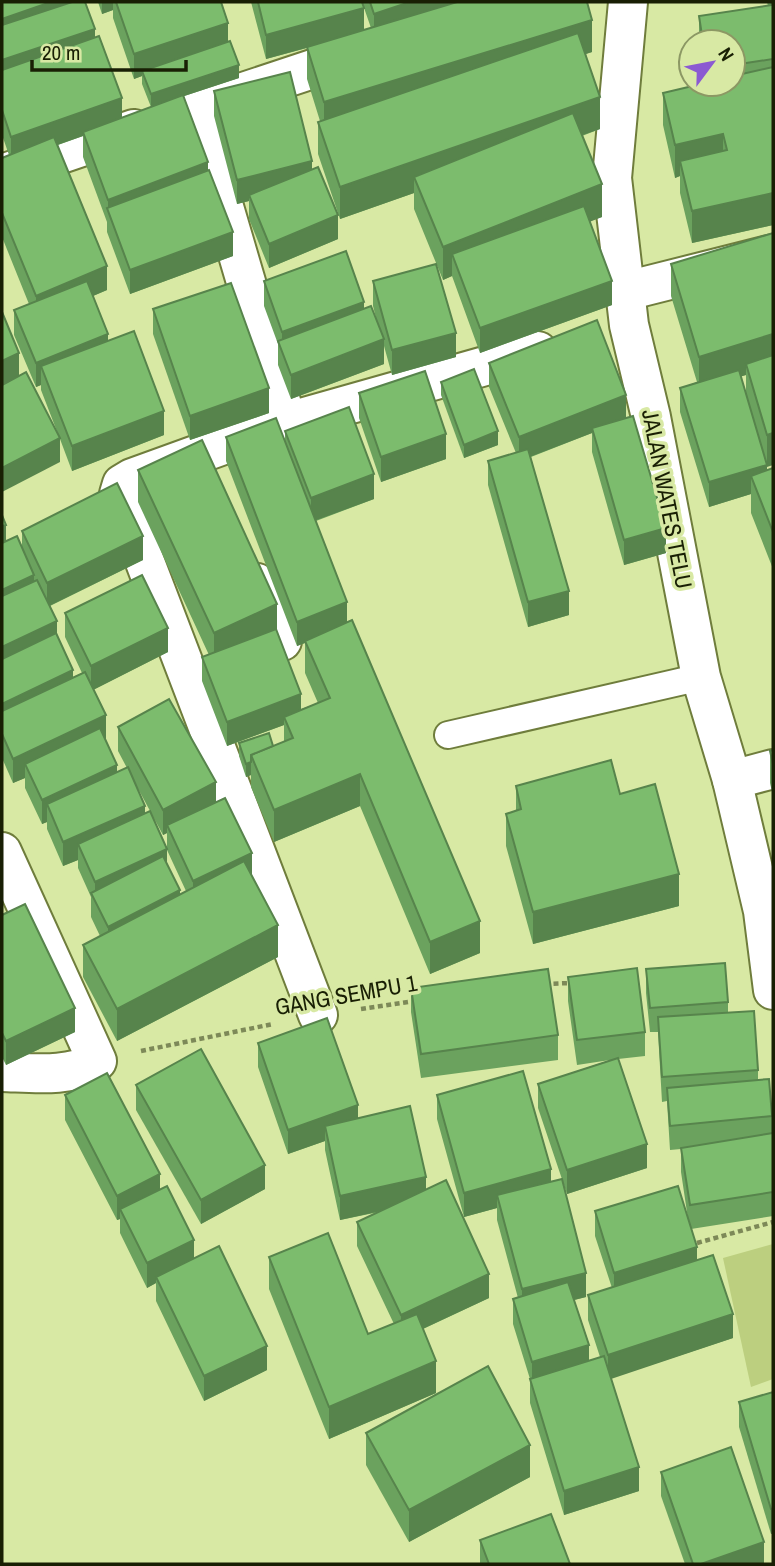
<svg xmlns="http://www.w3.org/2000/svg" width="775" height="1566" viewBox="0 0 775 1566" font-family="'Archivo Narrow',sans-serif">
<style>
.green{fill:#bccf7f}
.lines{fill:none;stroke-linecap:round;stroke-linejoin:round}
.service-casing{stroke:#6f7d3c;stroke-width:30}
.minor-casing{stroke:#6f7d3c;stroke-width:42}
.path{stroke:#7d8958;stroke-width:4.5;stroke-dasharray:5 3.5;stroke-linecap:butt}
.service{stroke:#fff;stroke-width:26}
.minor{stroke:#fff;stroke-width:38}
.wall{fill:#6ba25e;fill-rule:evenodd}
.shaded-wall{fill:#57844c}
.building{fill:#7cbc6d;stroke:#57844c;stroke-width:2}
.labels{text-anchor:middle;stroke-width:7;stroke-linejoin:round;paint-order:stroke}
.street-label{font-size:23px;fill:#191f04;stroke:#d8e9a4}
</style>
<rect width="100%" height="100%" fill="#d8e9a4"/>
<path class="green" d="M773,1244V1379L751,1387L723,1258Z"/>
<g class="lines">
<g class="service-casing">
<path id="service" d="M448,735L701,677"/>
</g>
<g class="minor-casing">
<g id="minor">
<path d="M628,2L612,178L629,325L651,417L701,677L732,780L763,911L773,990"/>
<path d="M2,174L134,129"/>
<path d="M626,291L773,254"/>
<path d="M287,422L538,351"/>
<path d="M257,583L282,641"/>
<path d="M732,780L773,769"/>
<path d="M2,852L97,1061C69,1078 33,1073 2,1072"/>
<path d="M318,1015L119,494L122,484L132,478L287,422L195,108L358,54"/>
</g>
</g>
<g class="path">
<path d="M545,984L571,983"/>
<path d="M361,1009L415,1001"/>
<path d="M141,1051L273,1024"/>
<path d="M697,1243L773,1222"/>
</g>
<use href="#service" class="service"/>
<use href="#minor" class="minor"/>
</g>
<g class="wall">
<path d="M2,2L95,37L122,118L151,107L142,84V76L134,79L113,18V10L102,14L98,2H221L228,42L239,78L184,96L208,171L233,256L130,294L107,232V222L83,157V136L58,145L107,290L93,296L108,341L164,435L72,471L60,439V462L19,375L58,434L41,390V385L36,387L14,335V310L29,304L2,237V158L9,155L2,135Z"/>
<path d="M251,2H362L364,30L371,28L362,2H587L592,52L586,54L600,129L582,136L602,217L590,221L612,305L480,353L452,276L443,280L414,209V193L340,219L318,154V122L320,121L307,79V48L266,59Z"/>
<path d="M767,2H773V225L692,243L680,193V176L675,178L663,125V93L733,84V42H699V16L768,6Z"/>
<path d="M214,91L312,169L338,239L269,268L249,219V201L237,204L214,116Z"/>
<path d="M773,233L767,467V470L773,468V569L751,513V494L709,507L680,412V388L697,382L671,296V264ZM746,375V393L741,376Z"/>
<path d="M264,281L364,308L377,322L373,306V281L456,357L392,375L384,346V364L291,399L278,365V344L264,306Z"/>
<path d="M153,309L269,413L190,440L153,334Z"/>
<path d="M489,363L626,418L666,553L624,565L592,452V433L531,457L569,615L528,627L488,485V461L516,453L489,387Z"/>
<path d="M441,382L498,445L464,458L441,395Z"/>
<path d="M359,393L446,459L381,482L359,418Z"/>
<path d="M285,431L374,499L316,521L347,623L480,953L430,974L360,806L274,842L251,787V775L246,777L239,756V743L273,746L284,742V725L227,746L202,681V657L209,655L138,502V470L277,633L301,709L318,703L305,673V643L297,646L226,461V437L285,442Z"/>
<path d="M2,515L6,541L22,547V531L143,560L50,606L57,636L73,677L82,673L65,637V613L168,652L93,690L105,740L117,773L127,768L118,751V727L216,802L252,876L278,957L117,1041L83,977V945L100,936L91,917V897L78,868V860L63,866L47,829V822L42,824L25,788V778L13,783L2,758ZM135,783L163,835L167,833V849L145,813ZM167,850L186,891L180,894L167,864Z"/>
<path d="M773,750V796L770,783V751Z"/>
<path d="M516,786L620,794L679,906L533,944L506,846V814L516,811Z"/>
<path d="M2,915L75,1032L6,1065L2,1057Z"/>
<path d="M646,969L728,1002V1013L758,1070V1080L772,1116L773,1216L691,1229L697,1261L733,1338L611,1378L639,1491L564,1515L530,1403V1379L513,1324V1299L518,1298L497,1220V1208L464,1217L437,1119V1095L551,1182L586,1297L574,1300L589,1361L600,1357L588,1320V1295L612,1288L595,1236V1211L688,1219L681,1172V1149L670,1150L667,1101L662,1102L658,1032H650L646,993Z"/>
<path d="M568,977L645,1032V1056L618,1059L647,1168L567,1194L538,1108V1084L610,1060L577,1065L568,1001Z"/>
<path d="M411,988L558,1035V1060L421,1078L411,1012Z"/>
<path d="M258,1043L358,1118L426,1190L489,1298L423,1329L436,1393L329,1439L269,1289V1257L368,1334L394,1324L357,1246V1222L379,1212L340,1220L325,1150V1141L288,1154L258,1067Z"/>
<path d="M136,1085L265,1189L201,1224L136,1110Z"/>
<path d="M65,1095L160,1189L194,1259L267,1370L204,1401L156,1301V1283L147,1288L120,1233V1219L117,1220L65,1120Z"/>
<path d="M773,1392V1533L771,1534L739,1427V1402Z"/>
<path d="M366,1433L530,1477L409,1542L366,1465Z"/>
<path d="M661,1472L764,1564H685L661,1496Z"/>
<path d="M480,1540L570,1564H480Z"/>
</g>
<g class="shaded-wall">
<path d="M51,2H78L2,43V19Z"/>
<path d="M102,2H113V10L102,14Z"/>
<path d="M410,2H482L374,38V14Z"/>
<path d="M364,8V32L266,59V35Z"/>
<path d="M592,20V52L324,134V102Z"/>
<path d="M228,23V47L142,71V76L134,79V54Z"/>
<path d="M95,29V53L2,84V60Z"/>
<path d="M239,65V78L151,107V94Z"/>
<path d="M600,97V129L420,191L414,177V193L340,219V187Z"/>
<path d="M122,98V122L83,132V136L11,161V137Z"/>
<path d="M723,134V166L680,161V176L675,178V145Z"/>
<path d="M312,161V185L249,195V201L237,204V180Z"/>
<path d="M208,162V186L108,210V200Z"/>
<path d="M602,184V217L459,273L452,254V276L443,280V247Z"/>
<path d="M773,193V225L692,243V211Z"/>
<path d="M338,215V239L269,268V244Z"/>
<path d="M233,232V256L130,294V270Z"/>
<path d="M107,266V290L36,320V296Z"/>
<path d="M612,281V305L480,353V328Z"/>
<path d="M364,302V326L282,352V332Z"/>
<path d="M456,333V357L392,375V350Z"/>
<path d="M108,334V358L41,366V385L36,387V363Z"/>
<path d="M773,334V366L746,364V375L699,389V357Z"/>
<path d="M384,339V364L291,399V375Z"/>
<path d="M19,353V377L2,385V361Z"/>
<path d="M269,388V413L190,440V416Z"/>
<path d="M626,395V420L592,428V433L519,461V437Z"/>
<path d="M164,411V435L72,471V446Z"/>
<path d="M498,431V445L464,458V445Z"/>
<path d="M773,433V465L767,467V435Z"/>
<path d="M446,434V459L381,482V457Z"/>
<path d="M60,438V462L2,492V468Z"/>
<path d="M767,465V489L751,476V494L709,507V482Z"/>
<path d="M374,474V499L311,522V498Z"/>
<path d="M6,525V549L2,551V526Z"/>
<path d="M666,528V553L624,565V540Z"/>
<path d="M143,536V560L47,607V583Z"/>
<path d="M34,575V599L2,614V590Z"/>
<path d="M569,591V615L528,627V602Z"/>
<path d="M347,602V627L297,646V622Z"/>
<path d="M277,604V636L214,665V633Z"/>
<path d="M57,621V645L2,671V647Z"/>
<path d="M168,628V652L91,691V666Z"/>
<path d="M73,670V694L2,728V704Z"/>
<path d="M301,694V719L284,717V725L227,746V722Z"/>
<path d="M106,715V739L30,775L25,764V778L13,783V759Z"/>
<path d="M251,762V775L246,777V764Z"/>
<path d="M117,765V789L47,804V822L42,824V800Z"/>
<path d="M360,774V806L274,842V810Z"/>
<path d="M216,782V806L167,825V833L163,835V810Z"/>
<path d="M145,806V830L78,844V860L63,866V842Z"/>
<path d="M167,849V874L95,901V882Z"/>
<path d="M252,853V877L193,905V881Z"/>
<path d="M679,874V906L533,944V912Z"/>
<path d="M180,890V914L108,951V927Z"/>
<path d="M480,921V953L430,974V942Z"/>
<path d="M278,925V957L117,1041V1009Z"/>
<path d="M75,1008V1032L6,1065V1041Z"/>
<path d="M358,1105V1130L325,1126V1141L288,1154V1130Z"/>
<path d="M647,1144V1168L567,1194V1170Z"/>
<path d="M265,1165V1189L201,1224V1200Z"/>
<path d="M551,1169V1193L497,1195V1208L464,1217V1193Z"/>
<path d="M160,1174V1198L120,1209V1219L117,1220V1196Z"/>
<path d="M426,1177V1201L340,1220V1196Z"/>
<path d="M194,1240V1264L156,1277V1283L147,1288V1263Z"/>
<path d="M697,1247V1271L614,1297V1273Z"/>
<path d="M586,1273V1297L522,1313V1289Z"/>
<path d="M489,1274V1298L401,1339V1315Z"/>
<path d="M733,1314V1338L608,1380V1355Z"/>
<path d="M589,1345V1370L532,1387V1362Z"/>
<path d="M267,1346V1370L204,1401V1376Z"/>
<path d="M436,1361V1393L329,1439V1407Z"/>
<path d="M530,1445V1477L409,1542V1510Z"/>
<path d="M639,1467V1491L564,1515V1491Z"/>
<path d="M771,1509H773V1533L771,1534Z"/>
<path d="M764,1542V1564H701Z"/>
</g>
<g class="building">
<path d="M2,2H51L2,19Z"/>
<path d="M72,2H85L95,29L2,60V25Z"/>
<path d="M116,2H221L228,23L134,54Z"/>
<path d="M258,2H362L364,8L266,35Z"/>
<path d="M370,2H410L374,14Z"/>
<path d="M457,2H587L592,20L324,102L307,47Z"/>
<path d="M771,2H773V59L733,65V42H703L699,16L772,5Z"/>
<path d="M578,33L600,97L340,187L318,122Z"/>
<path d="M99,36L122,98L11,137L2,110V70Z"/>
<path d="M230,41L239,65L151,94L142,71Z"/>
<path d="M773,67V193L692,211L680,161L727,150L723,134L675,145L663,93L701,84H733V76Z"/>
<path d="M290,72L312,161L237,180L214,91Z"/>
<path d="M183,95L208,162L108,200L83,132Z"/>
<path d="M573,113L602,184L443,247L414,177Z"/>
<path d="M54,137L107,266L36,296L2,213V158Z"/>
<path d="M318,167L338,215L269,244L249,195Z"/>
<path d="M209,170L233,232L130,270L107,208Z"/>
<path d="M584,206L612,281L480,328L452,254Z"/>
<path d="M773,233V334L699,357L671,264Z"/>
<path d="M346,251L364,302L282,332L264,281Z"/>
<path d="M436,264L456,333L392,350L373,281Z"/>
<path d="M87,281L108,334L36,363L14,310Z"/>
<path d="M231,283L269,388L190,416L153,309Z"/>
<path d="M371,306L384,339L291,375L278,341Z"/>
<path d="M2,312L19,353L2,361Z"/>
<path d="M597,320L626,395L519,437L489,363Z"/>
<path d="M134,331L164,411L72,446L41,366Z"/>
<path d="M773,355V433L767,435L746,364Z"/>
<path d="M474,369L498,431L464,445L441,382Z"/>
<path d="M739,370L767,465L709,482L680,388Z"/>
<path d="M425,371L446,434L381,457L359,393Z"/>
<path d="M26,372L60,438L2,468V385Z"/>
<path d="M349,407L374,474L311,498L285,431Z"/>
<path d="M633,416L666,528L624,540L592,428Z"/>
<path d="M276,418L347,602L297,622L226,437Z"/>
<path d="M202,440L277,604L214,633L138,470Z"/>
<path d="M528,449L569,591L528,602L488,461Z"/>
<path d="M773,468V532L751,476Z"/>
<path d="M117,483L143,536L47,583L22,531Z"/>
<path d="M2,515L6,525L2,526Z"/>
<path d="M17,536L34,575L2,590V543Z"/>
<path d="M142,575L168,628L91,666L65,613Z"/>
<path d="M37,580L57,621L2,647V596Z"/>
<path d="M352,620L480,921L430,942L360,774L274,810L251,755L293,738L284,717L330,698L305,641Z"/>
<path d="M276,629L301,694L227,722L202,657Z"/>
<path d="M56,633L73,670L2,704V659Z"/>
<path d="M85,672L106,715L13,759L2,734V711Z"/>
<path d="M169,699L216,782L163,810L118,727Z"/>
<path d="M100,728L117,765L42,800L25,764Z"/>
<path d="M269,733L273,746L251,755V762L246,764L239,743Z"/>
<path d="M773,750V764L770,751Z"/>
<path d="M611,760L620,794L655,784L679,874L533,912L506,814L521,809L516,786Z"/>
<path d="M128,767L145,806L63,842L47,804Z"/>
<path d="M225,798L252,853L193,881L167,825Z"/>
<path d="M150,811L167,849L95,882L78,844Z"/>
<path d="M163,856L180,890L108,927L91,893Z"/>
<path d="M244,861L278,925L117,1009L83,945Z"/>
<path d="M25,904L75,1008L6,1041L2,1033V915Z"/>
<path d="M725,963L728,1002L650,1008L646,969Z"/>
<path d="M637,968L645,1032L577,1040L568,977Z"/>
<path d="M548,969L558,1035L421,1054L411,988Z"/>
<path d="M754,1011L758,1070L662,1077L658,1017Z"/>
<path d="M327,1018L358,1105L288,1130L258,1043Z"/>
<path d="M201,1049L265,1165L201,1200L136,1085Z"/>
<path d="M618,1058L647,1144L567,1170L538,1084Z"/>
<path d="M523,1071L551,1169L464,1193L437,1095Z"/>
<path d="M107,1073L160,1174L117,1196L65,1095Z"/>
<path d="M769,1079L772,1116L670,1126L667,1088Z"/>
<path d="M410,1106L426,1177L340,1196L325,1126Z"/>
<path d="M773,1133V1192L690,1205L681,1148Z"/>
<path d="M562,1179L586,1273L522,1289L497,1195Z"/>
<path d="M446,1180L489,1274L401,1315L357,1222Z"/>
<path d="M167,1186L194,1240L147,1263L120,1209Z"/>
<path d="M678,1186L697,1247L614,1273L595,1211Z"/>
<path d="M328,1233L368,1334L417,1314L436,1361L329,1407L269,1257Z"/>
<path d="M219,1246L267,1346L204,1376L156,1277Z"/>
<path d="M713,1255L733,1314L608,1355L588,1295Z"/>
<path d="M568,1282L589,1345L532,1362L513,1299Z"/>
<path d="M604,1356L639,1467L564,1491L530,1379Z"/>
<path d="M488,1366L530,1445L409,1510L366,1433Z"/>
<path d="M773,1392V1509H771L739,1402Z"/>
<path d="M731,1447L764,1542L701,1564H693L661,1472Z"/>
<path d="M551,1514L570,1564H489L480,1540Z"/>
</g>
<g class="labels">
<g class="street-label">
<text transform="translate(667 499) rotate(79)" y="8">JALAN WATES TELU</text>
<text transform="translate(346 995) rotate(-10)" y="8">GANG SEMPU 1</text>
</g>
</g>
<rect width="775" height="1566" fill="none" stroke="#191f04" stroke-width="7"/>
<g transform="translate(712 63) rotate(58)"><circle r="33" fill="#d8e9a4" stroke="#8c9864" stroke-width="2"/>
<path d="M0-5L12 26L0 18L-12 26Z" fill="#8b5ad2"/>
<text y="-10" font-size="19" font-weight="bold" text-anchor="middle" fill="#191f04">N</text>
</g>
<path d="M32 60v10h154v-10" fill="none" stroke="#191f04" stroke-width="3.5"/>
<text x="42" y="60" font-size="21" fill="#191f04" stroke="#d8e9a4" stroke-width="5" paint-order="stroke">20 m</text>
</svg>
